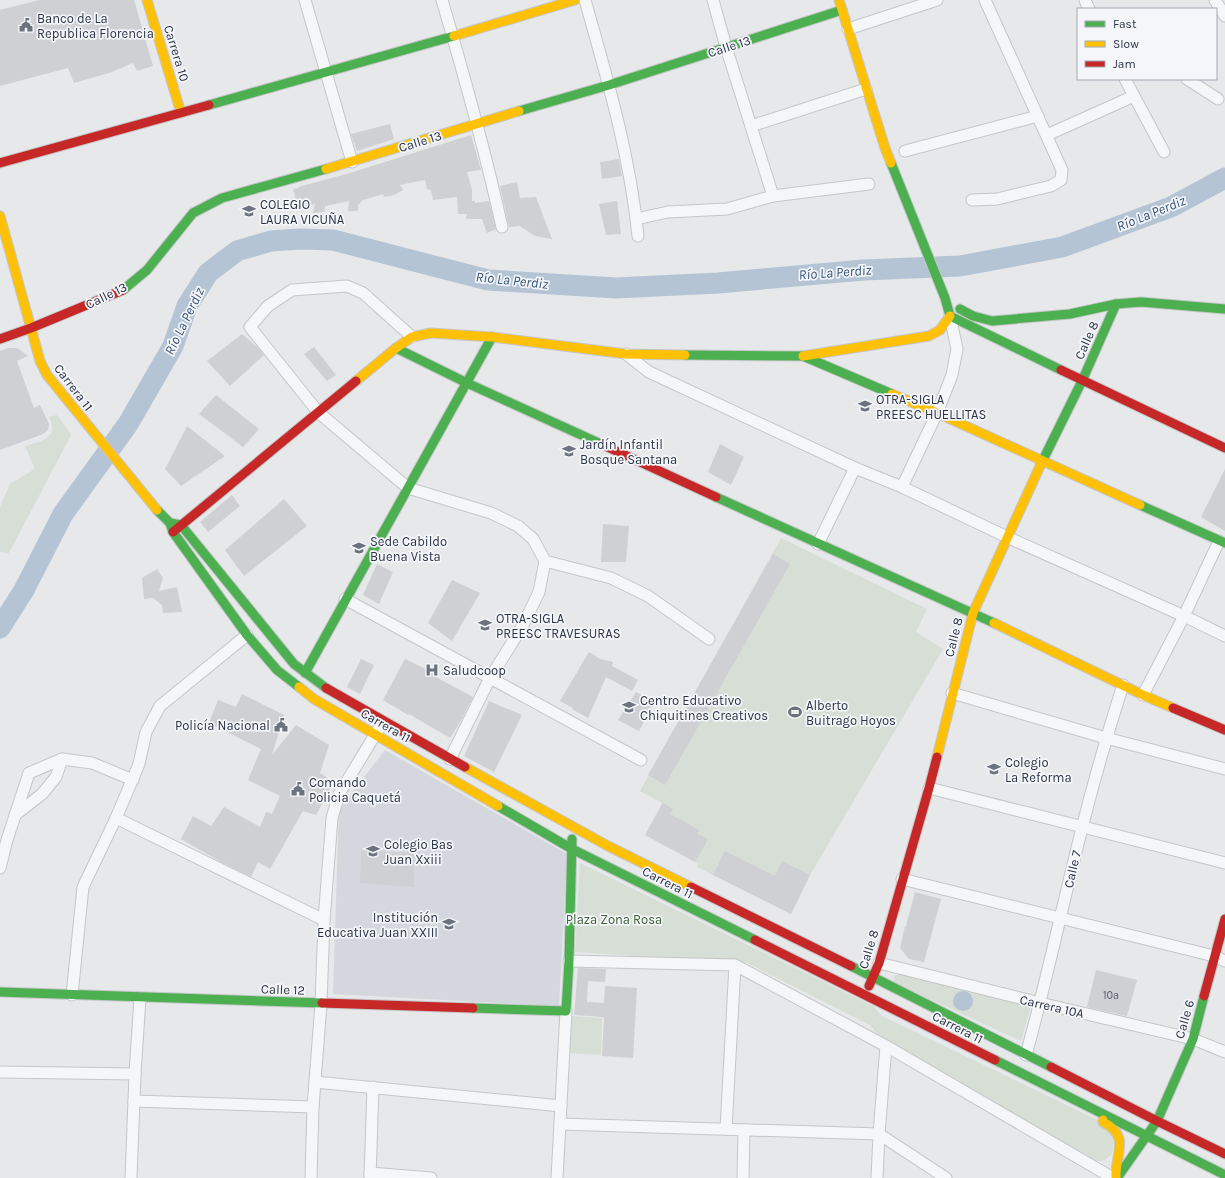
<svg xmlns="http://www.w3.org/2000/svg" width="1225" height="1178" viewBox="0 0 1225 1178" font-family="Karla,sans-serif">
<style>
.built{fill:#d4d7dd}
.green{fill:#d6ded6}
.water{fill:#b4c4d5}
.lines{fill:none;stroke-linecap:round;stroke-linejoin:round}
.river{stroke:#b4c4d5;stroke-width:21}
.building{fill:#ced0d3}
.street-casing{stroke:#c4c6c8;stroke-width:13}
.fast-casing{stroke:#c4c6c8;stroke-width:11}
.slow-casing{stroke:#c4c6c8;stroke-width:11}
.jam-casing{stroke:#c4c6c8;stroke-width:11}
.street{stroke:#f5f6f7;stroke-width:11}
.fast{stroke:#4caf50;stroke-width:9}
.slow{stroke:#ffc107;stroke-width:9}
.jam{stroke:#c62828;stroke-width:9}
.labels{text-anchor:middle;stroke-width:3.5;stroke-linejoin:round;paint-order:stroke}
.number-label{font-size:11px;fill:#545c69}
.poi-label{font-size:13px;fill:#2b3445;stroke:#f4f6f9;text-anchor:start}
.street-label{font-size:13px;fill:#2b3445;stroke:#f4f6f9}
.park-label{font-size:13px;fill:#3f6138;stroke:#f4f6f9}
.water-label{font-size:14px;font-style:italic;fill:#34527a;stroke:#f4f6f9}
</style>
<rect width="100%" height="100%" fill="#e6e8ea"/>
<path class="built" d="M385,750L567,854L559,1006L333,994L339,809Z"/>
<g class="green">
<path d="M57,415L71,435L9,553L0,552V507L10,484L35,469L25,446C41,441 60,438 49,417Z"/>
<path d="M781,538L927,609L916,632L943,649L810,875L791,914L697,867L698,863L645,835L662,803L640,791Z"/>
<path d="M580,863L873,1006L882,1016L1108,1125L1114,1135L1112,1154L1105,1160L1093,1162L880,1038L870,1025L747,963L575,952Z"/>
<path d="M901,974L1031,1006L1021,1041L897,984L894,981V977L896,975Z"/>
<path d="M571,1016L602,1018L601,1055L569,1053Z"/>
</g>
<circle class="water" cx="963" cy="1001" r="10"/>
<g class="lines">
<path class="river" d="M0,628L24,590L63,514L128,424L173,346L187,306L208,273L237,251L271,241L300,239L333,240L488,280L616,288L718,283L864,270L960,266L1062,247L1171,207L1225,178"/>
</g>
<g class="building">
<path d="M39,0H134L153,66L137,71L133,63L109,73L74,83L68,68L0,86V10Z"/>
<path d="M390,124L394,139L357,151L351,134Z"/>
<path d="M471,135L481,170L467,172L472,190V201H475V203L489,201L496,229L487,233L482,219H466L467,214H458L457,197L433,200L431,190L427,189L425,180L400,185L403,190L394,195L384,197L383,194L363,200L358,205V211H348L349,201L325,206L324,212L313,213L315,204L305,206L304,202L297,205L293,189L299,188L298,187L350,173Z"/>
<path d="M619,159L622,176L602,179L600,162Z"/>
<path d="M517,182L520,198L536,197L552,239L535,236L520,226L509,227L500,186Z"/>
<path d="M617,201L621,234L606,235L599,204Z"/>
<path d="M242,334L258,348L264,355L230,386L207,361Z"/>
<path d="M314,347L336,375L327,381L304,354Z"/>
<path d="M8,348H17L28,356L17,361L34,408L40,405L49,424L48,430L43,434L0,450V351Z"/>
<path d="M216,395L259,429L243,447L199,414Z"/>
<path d="M187,426L225,456L181,486L165,469Z"/>
<path d="M720,444L744,457L731,485L708,472Z"/>
<path d="M1225,469V531L1201,517Z"/>
<path d="M232,495L240,506L208,532L200,522Z"/>
<path d="M284,499L307,526L244,576L225,550Z"/>
<path d="M603,524L629,526L626,562H601Z"/>
<path d="M773,554L790,564L665,785L648,775Z"/>
<path d="M377,564L393,572L379,604L363,595Z"/>
<path d="M157,569L163,578L159,591L177,587L182,612L163,613L162,605L153,598L144,599L142,578Z"/>
<path d="M452,580L480,593L452,641L428,623Z"/>
<path d="M589,652L600,659L613,662L612,666L638,680L632,691L606,677L588,718L572,709L573,708L560,701Z"/>
<path d="M361,659L374,665L360,694L347,687Z"/>
<path d="M405,659L434,673L432,675L473,697L459,724L450,738L409,714L408,715L383,700Z"/>
<path d="M636,692L654,702L639,731L618,720Z"/>
<path d="M242,694L284,715L272,755L296,725L329,745L320,773L334,782L316,815L303,811L270,869L258,862L251,877L221,862L181,839L193,816L211,826L224,807L260,827L266,812L272,814L280,796L248,780L261,749L209,723L218,700L236,707Z"/>
<path d="M489,701L522,715L494,772L464,756Z"/>
<path d="M663,803L673,809L670,814L699,830L697,834L708,839L695,862L645,835Z"/>
<path d="M361,851L414,853V887L360,883Z"/>
<path d="M725,851L775,876L782,861L810,875L791,914L713,875Z"/>
<path d="M915,892L941,899L924,962L909,959L900,948L905,926H906Z"/>
<path d="M578,968L606,969L605,982L588,981L587,1002L604,1003L605,986L637,988L633,1058L602,1056L604,1017L574,1015Z"/>
<path d="M1096,970L1137,980L1127,1016L1087,1007Z"/>
</g>
<g class="lines">
<g class="street-casing">
<g id="street">
<path d="M305,0L352,162"/>
<path d="M442,0C464,75 485,150 502,227"/>
<path d="M585,0C607,78 630,155 638,236"/>
<path d="M713,0L726,47L773,196"/>
<path d="M1085,0L1089,9"/>
<path d="M1215,0L1225,16"/>
<path d="M848,29L937,0"/>
<path d="M1125,79L1164,152"/>
<path d="M1187,79L1218,99"/>
<path d="M751,126L866,89"/>
<path d="M1047,135L1134,96"/>
<path d="M905,151L1038,116"/>
<path d="M972,200L997,199L1051,186L1061,180L1062,170L985,0"/>
<path d="M636,219L668,212L727,209L773,196L869,184"/>
<path d="M412,337L363,293L347,286L292,290L268,306L250,327L318,412L408,488L491,513L518,526L533,539L545,561L611,578L648,596L709,639"/>
<path d="M626,354L649,372L855,468L902,487L1007,537L1184,616L1225,636"/>
<path d="M902,487L937,413L952,375L957,349L950,316"/>
<path d="M818,544L855,468"/>
<path d="M345,599L641,760"/>
<path d="M952,693L1106,738L1225,769"/>
<path d="M1143,695L1184,616L1219,541"/>
<path d="M450,759L490,678L522,627L539,592L545,561"/>
<path d="M929,788L1225,863"/>
<path d="M15,815L42,794L56,777L62,759"/>
<path d="M116,818L324,920"/>
<path d="M0,868L7,840L29,773L62,759L92,763L133,780"/>
<path d="M902,879L1214,956L1225,961"/>
<path d="M569,961L735,965L886,1046L1113,1178"/>
<path d="M879,963L1040,1003L1193,1039L1225,1052"/>
<path d="M72,995L83,887L116,818L139,764L146,732L160,706L247,635"/>
<path d="M1026,1055C1047,979 1063,903 1082,828C1094,780 1108,732 1123,685"/>
<path d="M0,1072L135,1074"/>
<path d="M315,1082L561,1106"/>
<path d="M134,1101L313,1107"/>
<path d="M560,1124L879,1134L946,1178"/>
<path d="M726,1129L735,965"/>
<path d="M370,1173L431,1178"/>
<path d="M131,1178L135,1074L140,998"/>
<path d="M311,1178L313,1107L321,1004L324,920L332,818L339,794L378,730"/>
<path d="M370,1178L373,1087"/>
<path d="M557,1178L566,1011"/>
<path d="M743,1178L744,1130"/>
<path d="M877,1178L879,1134L886,1046"/>
</g>
</g>
<g class="fast-casing">
<g id="fast">
<path d="M209,105L454,36"/>
<path d="M519,111L609,85L842,10"/>
<path d="M891,163L945,298L950,316L1061,370"/>
<path d="M123,290L147,270L193,213L222,198L326,169"/>
<path d="M960,309L973,316L992,321L1070,314L1116,304L1141,302L1225,309"/>
<path d="M396,348L467,383L601,444"/>
<path d="M685,355L803,356L892,394"/>
<path d="M1041,464L1082,381L1116,304"/>
<path d="M716,497L994,623"/>
<path d="M1140,505L1225,543"/>
<path d="M157,510L170,523L173,532L247,635L277,670L299,687"/>
<path d="M170,523L181,525L294,664L326,688"/>
<path d="M305,673L492,337"/>
<path d="M498,806L572,849L755,940"/>
<path d="M851,966L1051,1067"/>
<path d="M0,992L322,1003"/>
<path d="M473,1008L566,1011L569,961L572,839"/>
<path d="M995,1060L1225,1175"/>
<path d="M1117,1178L1157,1121L1193,1039L1204,996"/>
</g>
</g>
<g class="slow-casing">
<g id="slow">
<path d="M147,0L181,113"/>
<path d="M839,0L885,148L891,163"/>
<path d="M454,36L575,0"/>
<path d="M326,169L519,111"/>
<path d="M0,216L40,361L47,375L157,510"/>
<path d="M803,356L929,336L940,330L950,316"/>
<path d="M356,381L396,348L412,337L431,333L492,337L626,354L685,355"/>
<path d="M892,394L937,413L1140,505"/>
<path d="M994,623L1143,695L1173,708"/>
<path d="M299,687L314,699L498,806"/>
<path d="M937,757L973,613L1041,464"/>
<path d="M465,767L608,846L691,887"/>
<path d="M1103,1120V1122C1131,1136 1115,1154 1116,1177"/>
</g>
</g>
<g class="jam-casing">
<g id="jam">
<path d="M0,163L209,105"/>
<path d="M0,339L31,328L123,290"/>
<path d="M1061,370L1225,448"/>
<path d="M601,444L716,497"/>
<path d="M173,532L356,381"/>
<path d="M326,688L465,767"/>
<path d="M1173,708L1225,730"/>
<path d="M691,887L851,966"/>
<path d="M755,940L995,1060"/>
<path d="M869,986L879,963L929,788L937,757"/>
<path d="M1204,996L1225,919"/>
<path d="M322,1003L473,1008"/>
<path d="M1051,1067L1157,1121L1225,1154"/>
</g>
</g>
<use href="#street" class="street"/>
<use href="#fast" class="fast"/>
<use href="#slow" class="slow"/>
<use href="#jam" class="jam"/>
</g>
<defs>
<g id="civic-bare" transform="scale(1.08)"><path d="M-.6-6.5H3V-4.5H.6V-3L4-1V1h2V6H-6V1h2V-1L-.6-3ZM-1.2 2.5V6h2.4V2.5Z" fill="#6c737f" stroke="#f4f6f9" stroke-width="2.5" paint-order="stroke"/></g>
<g id="school-bare" transform="scale(1.08)"><path d="M0-5L7-2L0 1L-7-2ZM-4 1L0 2.5L4 1V4Q0 6-4 4Z" fill="#6c737f" stroke="#f4f6f9" stroke-width="2.5" paint-order="stroke"/></g>
<g id="hospital-bare" transform="scale(1.08)"><path d="M-5-5h3v3.5h4V-5h3V5h-3V1.5h-4V5h-3Z" fill="#6c737f" stroke="#f4f6f9" stroke-width="2.5" paint-order="stroke"/></g>
<g id="stadium-bare" transform="scale(1.08)"><path d="M0-5a6.5 5 0 1 0 0 10a6.5 5 0 1 0 0-10ZM-3.5-1.8h7v3.6h-7Z" fill="#6c737f" stroke="#f4f6f9" stroke-width="2.5" paint-order="stroke"/></g>
</defs>
<g fill-rule="evenodd">
<use href="#civic-bare" x="26" y="25"/>
<use href="#school-bare" x="249" y="211"/>
<use href="#school-bare" x="865" y="406"/>
<use href="#school-bare" x="569" y="451"/>
<use href="#school-bare" x="359" y="548"/>
<use href="#school-bare" x="485" y="625"/>
<use href="#hospital-bare" x="432" y="670"/>
<use href="#school-bare" x="629" y="707"/>
<use href="#stadium-bare" x="795" y="712"/>
<use href="#civic-bare" x="281" y="725"/>
<use href="#school-bare" x="994" y="769"/>
<use href="#civic-bare" x="298" y="789"/>
<use href="#school-bare" x="373" y="851"/>
<use href="#school-bare" x="449" y="924"/>
</g>
<g class="labels">
<g class="number-label">
<text x="1111" y="999">10a</text>
</g>
<g class="poi-label">
<text x="37" y="23">Banco de La<tspan x="37" dy="15">Republica Florencia</tspan></text>
<text x="260" y="209">COLEGIO<tspan x="260" dy="15">LAURA VICUÑA</tspan></text>
<text x="876" y="404">OTRA-SIGLA<tspan x="876" dy="15">PREESC HUELLITAS</tspan></text>
<text x="580" y="449">Jardín Infantil<tspan x="580" dy="15">Bosque Santana</tspan></text>
<text x="370" y="546">Sede Cabildo<tspan x="370" dy="15">Buena Vista</tspan></text>
<text x="496" y="623">OTRA-SIGLA<tspan x="496" dy="15">PREESC TRAVESURAS</tspan></text>
<text x="443" y="675">Saludcoop</text>
<text x="640" y="705">Centro Educativo<tspan x="640" dy="15">Chiquitines Creativos</tspan></text>
<text x="806" y="710">Alberto<tspan x="806" dy="15">Buitrago Hoyos</tspan></text>
<text x="270" y="730" text-anchor="end">Policía Nacional</text>
<text x="1005" y="767">Colegio<tspan x="1005" dy="15">La Reforma</tspan></text>
<text x="309" y="787">Comando<tspan x="309" dy="15">Policia Caquetá</tspan></text>
<text x="384" y="849">Colegio Bas<tspan x="384" dy="15">Juan Xxiii</tspan></text>
<text x="438" y="922" text-anchor="end">Institución<tspan x="438" dy="15">Educativa Juan XXIII</tspan></text>
</g>
<g class="street-label">
<text transform="translate(729 46) rotate(-18)" y="5">Calle 13</text>
<text transform="translate(177 53) rotate(73)" y="5">Carrera 10</text>
<text transform="translate(420 141) rotate(-17)" y="5">Calle 13</text>
<text transform="translate(106 295) rotate(-26)" y="5">Calle 13</text>
<text transform="translate(1086 340) rotate(-66)" y="5">Calle 8</text>
<text transform="translate(74 387) rotate(53)" y="5">Carrera 11</text>
<text transform="translate(953 637) rotate(-76)" y="5">Calle 8</text>
<text transform="translate(386 725) rotate(30)" y="5">Carrera 11</text>
<text transform="translate(1072 869) rotate(-77)" y="5">Calle 7</text>
<text transform="translate(668 882) rotate(27)" y="5">Carrera 11</text>
<text transform="translate(868 949) rotate(-73)" y="5">Calle 8</text>
<text transform="translate(283 989) rotate(2)" y="5">Calle 12</text>
<text transform="translate(1052 1006) rotate(13)" y="5">Carrera 10A</text>
<text transform="translate(1184 1019) rotate(-74)" y="5">Calle 6</text>
<text transform="translate(958 1027) rotate(27)" y="5">Carrera 11</text>
</g>
<g class="park-label">
<text x="614" y="924">Plaza Zona Rosa</text>
</g>
<g class="water-label">
<text transform="translate(1151 213) rotate(-22)" y="5">Río La Perdiz</text>
<text transform="translate(835 272) rotate(-4)" y="5">Río La Perdiz</text>
<text transform="translate(512 280) rotate(6)" y="5">Río La Perdiz</text>
<text transform="translate(184 321) rotate(-64)" y="5">Río La Perdiz</text>
</g>
</g>
<rect x="1077" y="8" width="140" height="72" fill="#f4f6f9" stroke="#a4a8b1"/>
<rect x="1085" y="21" width="20" height="6" fill="#4caf50" stroke="#a4a8b1"/>
<text x="1113" y="28" font-size="12" fill="#2b3445">Fast</text>
<rect x="1085" y="41" width="20" height="6" fill="#ffc107" stroke="#a4a8b1"/>
<text x="1113" y="48" font-size="12" fill="#2b3445">Slow</text>
<rect x="1085" y="61" width="20" height="6" fill="#c62828" stroke="#a4a8b1"/>
<text x="1113" y="68" font-size="12" fill="#2b3445">Jam</text>
</svg>
